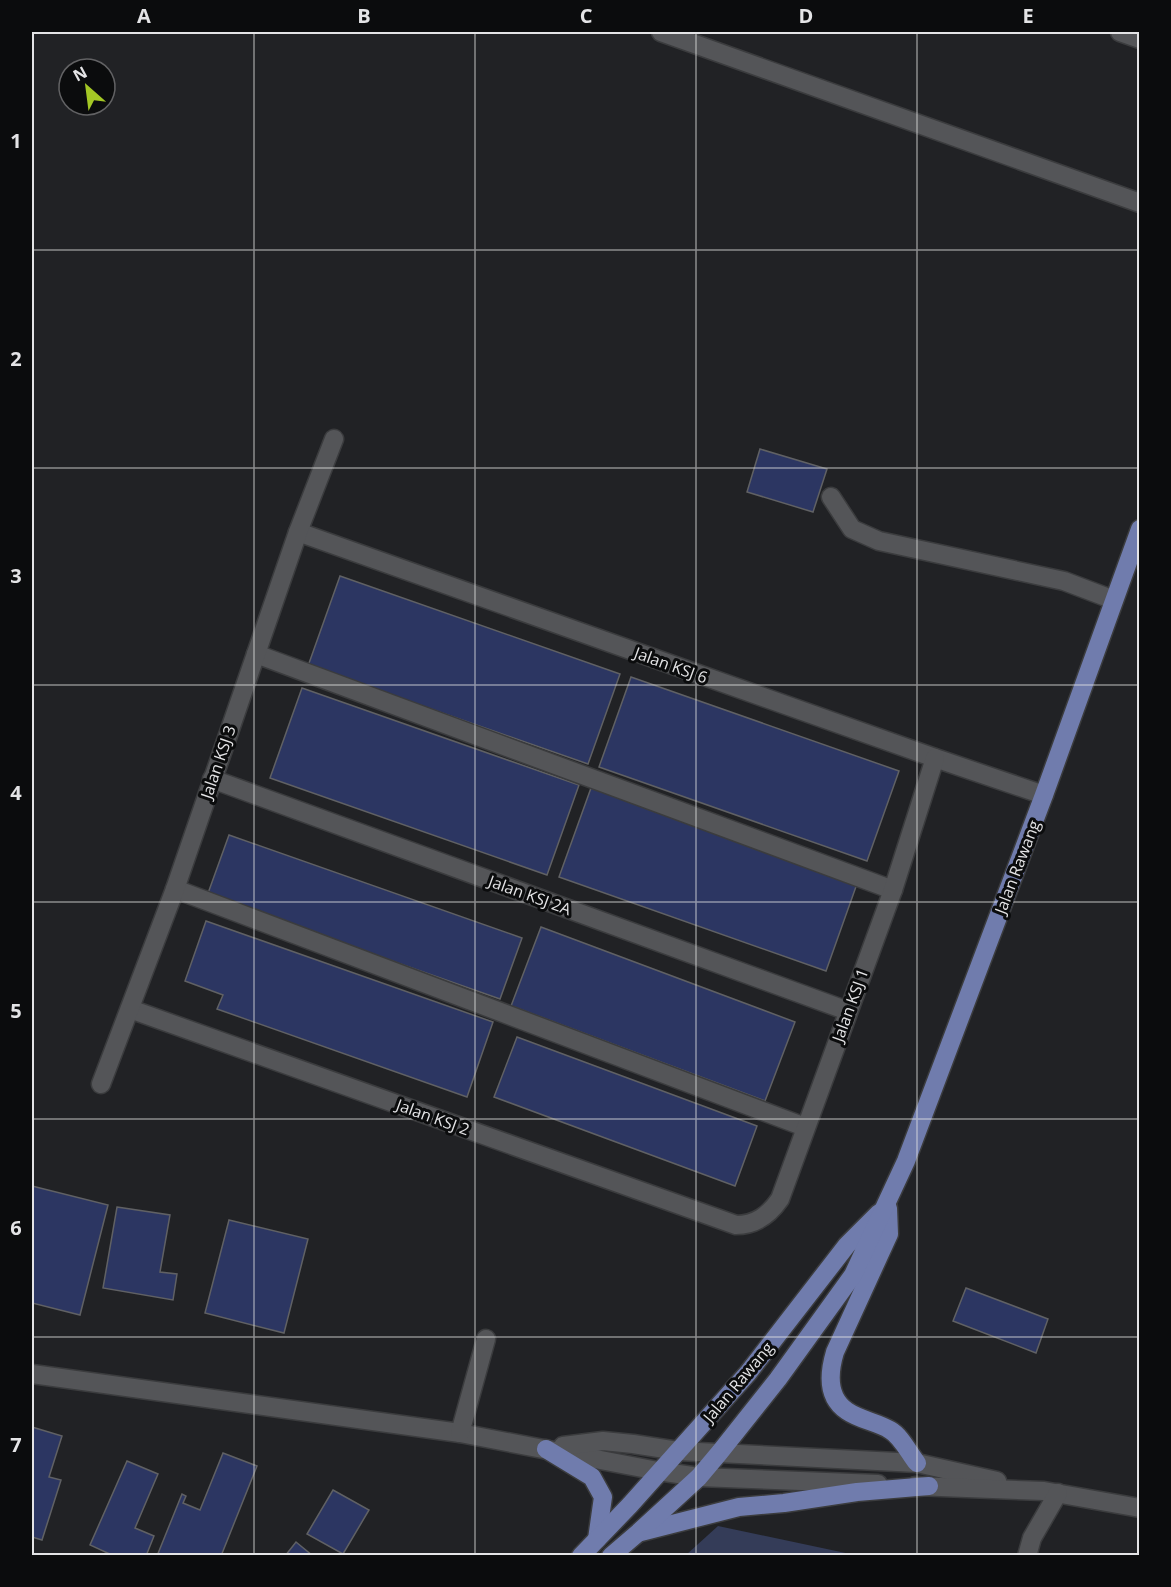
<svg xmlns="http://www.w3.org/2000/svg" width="1171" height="1587" viewBox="0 0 1171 1587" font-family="'Open Sans',sans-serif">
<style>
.green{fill:#343c58}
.building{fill:#2c3662;stroke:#606164;stroke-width:1.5}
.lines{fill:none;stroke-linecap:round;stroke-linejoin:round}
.minor-casing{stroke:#3b3c3e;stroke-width:21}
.major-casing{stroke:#3b3c3e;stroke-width:21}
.minor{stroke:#545558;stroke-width:18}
.major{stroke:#707cad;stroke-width:18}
.grid{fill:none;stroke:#e4e4e6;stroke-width:1.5;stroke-opacity:0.55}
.labels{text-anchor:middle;stroke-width:6;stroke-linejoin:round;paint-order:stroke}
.street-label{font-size:16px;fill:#e4e4e6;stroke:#0b0c0d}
.neatline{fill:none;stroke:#e4e4e6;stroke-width:2}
.grid-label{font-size:20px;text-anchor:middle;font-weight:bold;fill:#e4e4e6}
</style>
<rect width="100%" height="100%" fill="#212225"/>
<path class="green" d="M718,1526L855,1555H686Z"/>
<g class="building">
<path d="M760,449L827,469L813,512L747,492Z"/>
<path d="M340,576L620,674L588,764L308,666Z"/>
<path d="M631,677L899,771L867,861L599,767Z"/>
<path d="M302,688L579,785L547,875L270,778Z"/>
<path d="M591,788L858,881L826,971L559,877Z"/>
<path d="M229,835L522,938L500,999L207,896Z"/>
<path d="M206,921L493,1022L467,1097L217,1009L223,995L185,981Z"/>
<path d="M541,927L795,1022L765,1101L511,1006Z"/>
<path d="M517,1037L757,1126L735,1186L494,1097Z"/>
<path d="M32,1186L108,1205L80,1315L32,1303Z"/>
<path d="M117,1207L170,1215L160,1272L177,1274L173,1300L103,1288Z"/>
<path d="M229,1220L308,1239L284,1333L205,1313Z"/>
<path d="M966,1288L1048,1319L1036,1353L953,1321Z"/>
<path d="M32,1427L62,1436L49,1477L61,1480L42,1540L32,1537Z"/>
<path d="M223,1453L257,1466L221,1556H157L182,1494L186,1496L183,1503L200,1510Z"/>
<path d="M127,1461L158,1474L135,1528L154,1536L146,1556H114L90,1545Z"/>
<path d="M333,1490L369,1510L343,1554L307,1534Z"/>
<path d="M296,1542L313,1556H285Z"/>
</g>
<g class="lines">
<g class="minor-casing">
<g id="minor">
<path d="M661,32L1140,203"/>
<path d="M1120,32L1140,39"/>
<path d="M831,497L852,529L879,541L1064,581L1114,600"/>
<path d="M298,532L935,758L1044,795"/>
<path d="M256,654L893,890"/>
<path d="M212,779L848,1011"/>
<path d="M175,889L805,1127"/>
<path d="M130,1009L736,1225C756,1225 769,1215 780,1199L893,890L935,758"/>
<path d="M101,1084L175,889L298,532L334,439"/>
<path d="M32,1374L460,1433L658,1471L699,1477L878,1484"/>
<path d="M460,1433L486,1339"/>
<path d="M563,1446L603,1441L633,1444L678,1451L917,1463L997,1481"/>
<path d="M915,1486L1044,1491L1140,1508"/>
<path d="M1027,1556L1032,1538L1058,1493"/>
</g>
</g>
<g class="major-casing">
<g id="major">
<path d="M888,1208L889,1234L835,1352C829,1372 826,1397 847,1411C860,1420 877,1422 890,1430C901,1436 909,1453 917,1463"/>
<path d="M546,1449L592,1477L603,1497L597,1539"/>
<path d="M641,1532L739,1507L784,1503L857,1492L929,1486"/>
<path d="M581,1556L630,1505L748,1373L847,1245L879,1213"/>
<path d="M611,1556L639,1532L699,1477L720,1452L778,1379L853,1275L906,1161L1044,795L1140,529"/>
</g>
</g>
<use href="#minor" class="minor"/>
<use href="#major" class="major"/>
</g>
<path class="grid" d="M254,32V1556M475,32V1556M696,32V1556M917,32V1556M32,250H1140M32,468H1140M32,685H1140M32,902H1140M32,1119H1140M32,1337H1140"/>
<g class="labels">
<g class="street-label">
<text transform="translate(671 665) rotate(20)" y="6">Jalan KSJ 6</text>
<text transform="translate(218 762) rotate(-71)" y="6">Jalan KSJ 3</text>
<text transform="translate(1017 867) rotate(-69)" y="6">Jalan Rawang</text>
<text transform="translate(530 895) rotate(20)" y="6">Jalan KSJ 2A</text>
<text transform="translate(850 1005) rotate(-70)" y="6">Jalan KSJ 1</text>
<text transform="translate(433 1117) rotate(20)" y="6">Jalan KSJ 2</text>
<text transform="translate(738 1382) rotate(-50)" y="6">Jalan Rawang</text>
</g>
</g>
<rect width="1171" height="1587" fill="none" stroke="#0b0c0d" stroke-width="66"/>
<g transform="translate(87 87) rotate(332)"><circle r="28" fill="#0b0c0d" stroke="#626264" stroke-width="1.5"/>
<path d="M0-4.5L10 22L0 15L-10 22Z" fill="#a4c825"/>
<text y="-9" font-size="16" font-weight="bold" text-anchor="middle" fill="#e4e4e6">N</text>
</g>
<rect x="33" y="33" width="1105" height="1521" class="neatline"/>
<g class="grid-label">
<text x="144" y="23">A</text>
<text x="364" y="23">B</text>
<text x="586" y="23">C</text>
<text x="806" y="23">D</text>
<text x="1028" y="23">E</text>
<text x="16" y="148">1</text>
<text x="16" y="366">2</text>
<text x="16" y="583">3</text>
<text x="16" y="800">4</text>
<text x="16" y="1018">5</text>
<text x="16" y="1235">6</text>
<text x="16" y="1452">7</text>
</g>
</svg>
